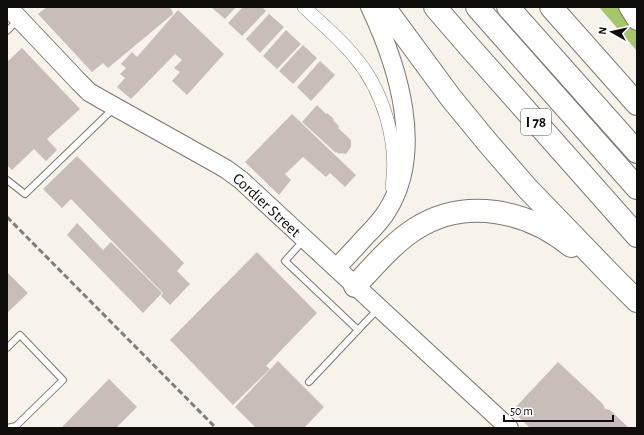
<svg xmlns="http://www.w3.org/2000/svg" width="644" height="435" viewBox="0 0 644 435" font-family="'Alegreya Sans',sans-serif">
<style>
.forest{fill:#a6c66a}
.building{fill:#c8bdb8}
.lines{fill:none;stroke-linecap:round;stroke-linejoin:round}
.lane-casing{stroke:#7d7870;stroke-width:8}
.street-casing{stroke:#7d7870;stroke-width:14}
.secondary-casing{stroke:#7d7870;stroke-width:20}
.highway-casing{stroke:#7d7870;stroke-width:24}
.lane{stroke:#fff;stroke-width:6}
.street{stroke:#fff;stroke-width:13}
.secondary{stroke:#fff;stroke-width:18}
.highway{stroke:#fff;stroke-width:22}
.rail{stroke:#817e78;stroke-width:3;stroke-dasharray:6 3;stroke-linecap:butt}
.labels{text-anchor:middle;stroke-width:3;stroke-linejoin:round;paint-order:stroke}
.shield{fill:#fff;stroke:#585654;stroke-width:1}
.shield-label{font-size:15px;font-weight:bold;fill:#100e0b}
.street-label{font-size:16px;fill:#100e0b;stroke:#fff}
</style>
<rect width="100%" height="100%" fill="#f8f3ea"/>
<path class="forest" d="M599,7H637V51Z"/>
<g class="building">
<path d="M47,7H169L172,10L173,14L108,68L103,63L92,72L38,14Z"/>
<path d="M211,7H236L225,19Z"/>
<path d="M243,7H262L266,11L242,36L228,23Z"/>
<path d="M178,10L224,54L187,95L172,81L180,72L174,68L182,60L175,54L131,99L117,87L125,78L120,74L126,68L121,64L132,52L137,57Z"/>
<path d="M269,14L284,27L260,53L246,39Z"/>
<path d="M286,30L301,44L277,69L263,56Z"/>
<path d="M303,45L317,58L293,84L279,71Z"/>
<path d="M22,48L80,109L47,139L57,150L46,161L34,149L12,170L7,165V62Z"/>
<path d="M320,61L335,75L311,101L297,87Z"/>
<path d="M317,105L326,114L327,113L334,119L333,120L339,126L338,128L351,140V147L346,154L340,153L339,154L337,152L336,153L302,122Z"/>
<path d="M292,114L356,175L345,187L330,173L326,177L303,157L285,174L291,180L279,195L245,162Z"/>
<path d="M77,156L184,263L177,271L190,284L170,305L161,296L163,293L71,199L62,208L43,189Z"/>
<path d="M77,223L103,250L111,242L162,293L143,313L67,235Z"/>
<path d="M257,252L317,313L266,366L270,369L233,405L170,340Z"/>
<path d="M7,272L28,293L7,313Z"/>
<path d="M278,361L324,407L304,428H256L235,407Z"/>
<path d="M558,362L603,404L605,409L610,410L629,428H530L512,411Z"/>
<path d="M109,379L137,407L116,428H63L62,427Z"/>
</g>
<g class="lines">
<g class="lane-casing">
<g id="lane">
<path d="M7,31L18,20"/>
<path d="M7,180L25,194L114,108"/>
<path d="M303,241L285,261L358,330L378,309"/>
<path d="M7,348L20,335L63,380L16,426L7,428"/>
<path d="M309,382L358,330"/>
</g>
</g>
<g class="street-casing">
<path id="street" d="M304,7C321,23 339,38 354,56C383,90 399,142 392,187"/>
</g>
<g class="secondary-casing">
<g id="secondary">
<path id="s1" d="M8,7L79,82L89,92L101,99L212,161L226,169L241,180L509,428"/>
<path d="M628,7L637,21"/>
<path d="M336,268C346,258 356,247 365,237C373,229 381,221 387,211C425,151 398,66 370,7"/>
</g>
</g>
<g class="highway-casing">
<g id="highway">
<path d="M384,7L451,98L488,143L527,188L612,276L637,301"/>
<path d="M435,7L466,43L637,236"/>
<path d="M477,7L637,188"/>
<path d="M508,7L637,152"/>
<path d="M551,7L637,104"/>
<path d="M355,286C374,266 392,244 415,229C465,197 527,210 571,246"/>
</g>
</g>
<use href="#lane" class="lane"/>
<use href="#street" class="street"/>
<use href="#secondary" class="secondary"/>
<use href="#highway" class="highway"/>
<path class="rail" d="M7,217L216,428"/>
</g>
<g class="labels">
<rect class="shield" x="521" y="109" width="30" height="26" rx="3"/>
<g class="shield-label">
<text x="536" y="127">I 78</text>
</g>
<g class="street-label">
<text dy="6" stroke="none"><textPath href="#s1" startOffset="329">Cordier Street</textPath></text>
</g>
</g>
<rect width="644" height="435" fill="none" stroke="#100e0b" stroke-width="16"/>
<g transform="translate(612 32) rotate(278)" stroke="#ffffff" stroke-width="3" paint-order="stroke">
<path d="M0-3L7 15L0 10L-7 15Z" fill="#100e0b"/>
<text y="-6" font-size="11" font-weight="bold" text-anchor="middle" fill="#100e0b">N</text>
</g>
<path d="M504 415v6h109v-6" fill="none" stroke="#100e0b" stroke-width="2"/>
<text x="510" y="415" font-size="12" fill="#100e0b" stroke="#ffffff" stroke-width="3" paint-order="stroke">50 m</text>
</svg>
